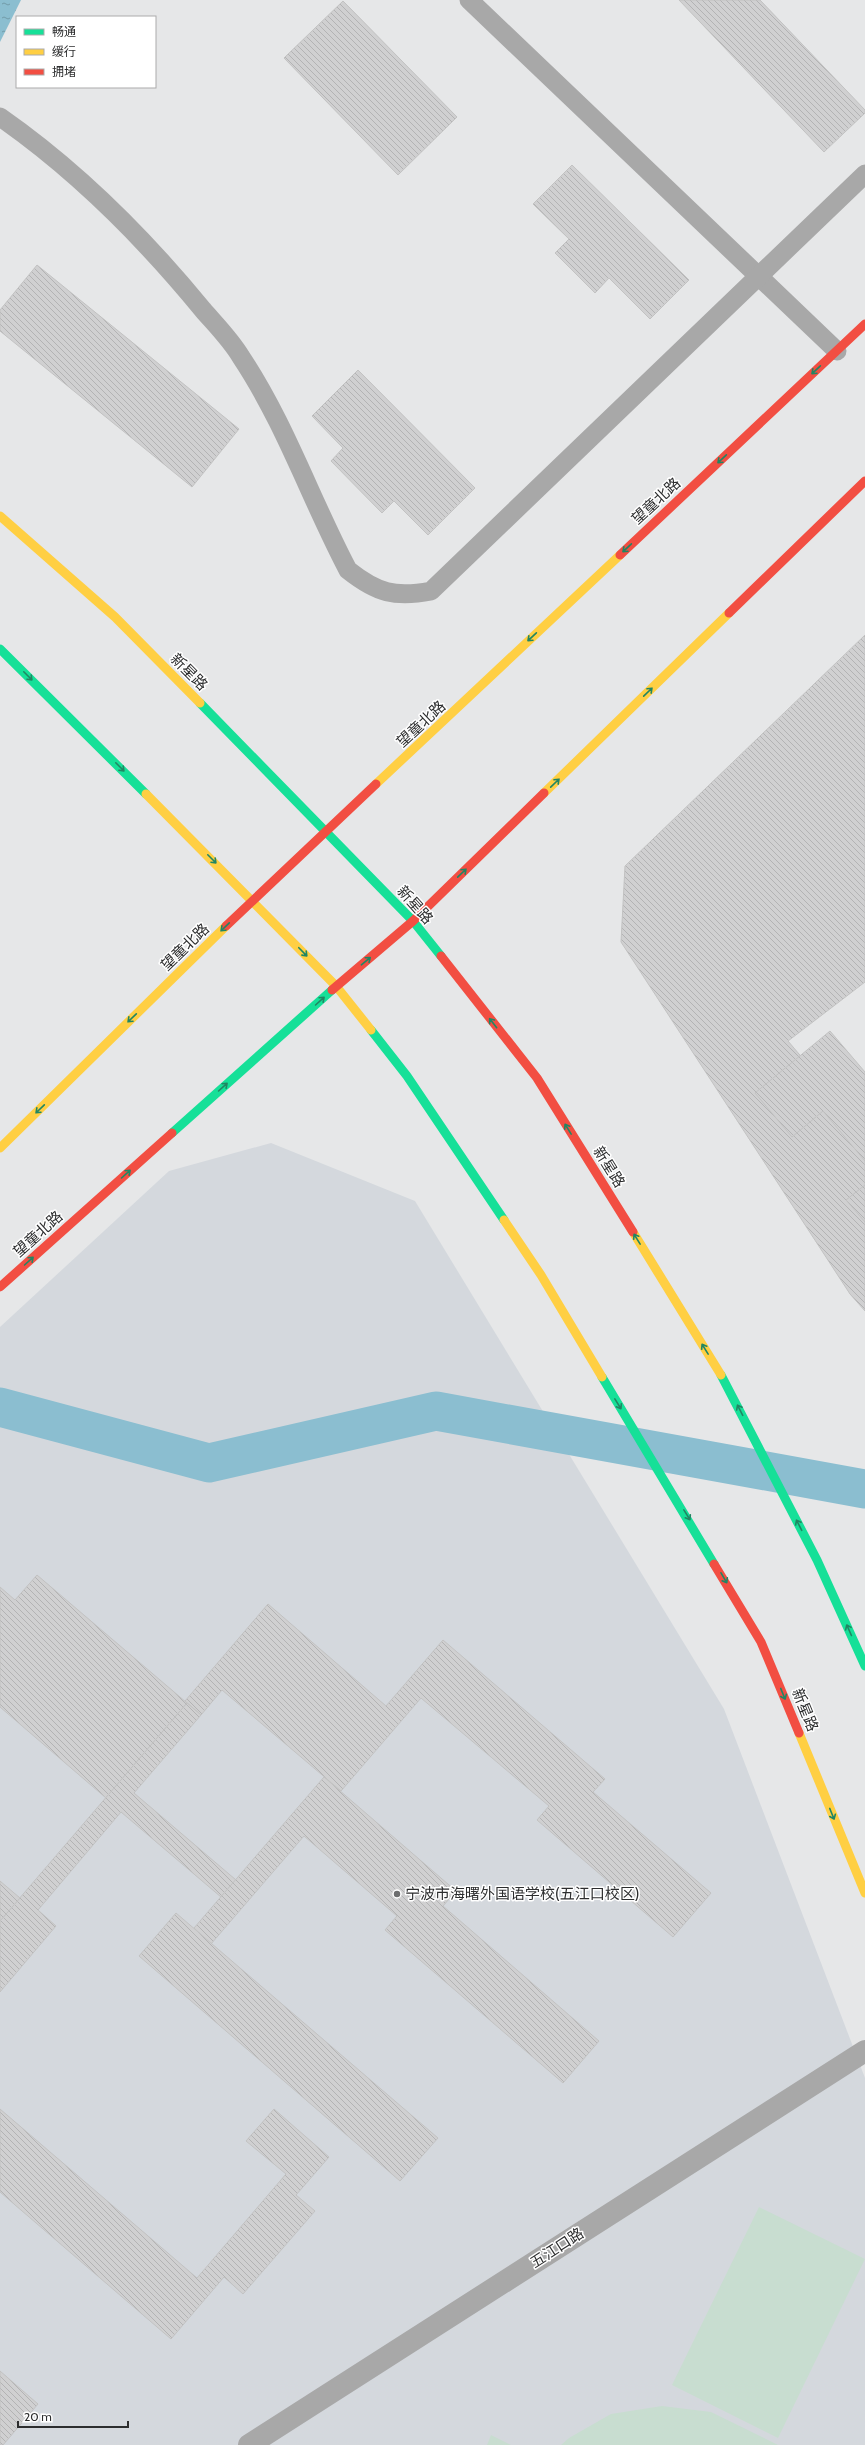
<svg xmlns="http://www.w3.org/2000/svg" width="865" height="2445" viewBox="0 0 865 2445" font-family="Cabin,'Noto Sans SC',sans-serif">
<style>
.built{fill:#d4d8dd}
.garden{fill:#c8ddd0}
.water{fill:url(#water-ripples)}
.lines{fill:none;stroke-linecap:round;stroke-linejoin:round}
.canal{stroke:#8bbed0;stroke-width:39}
.building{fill:url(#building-back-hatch);stroke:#c2c2c2}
.lane{stroke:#a8a8a8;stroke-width:19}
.street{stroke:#a8a8a8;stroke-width:22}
.fast{stroke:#16e098;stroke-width:9}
.slow{stroke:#ffcf43;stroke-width:9}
.jam{stroke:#f24e42;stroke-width:9}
.oneway{stroke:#218663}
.poi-dot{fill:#6d6e6f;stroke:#fff;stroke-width:1.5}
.labels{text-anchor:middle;stroke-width:3;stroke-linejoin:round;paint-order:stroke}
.street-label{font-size:15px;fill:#2c2d2e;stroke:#fff}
.poi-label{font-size:15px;fill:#2c2d2e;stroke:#fff;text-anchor:start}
</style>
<defs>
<pattern id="water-ripples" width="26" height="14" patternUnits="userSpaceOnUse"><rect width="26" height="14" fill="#8bbed0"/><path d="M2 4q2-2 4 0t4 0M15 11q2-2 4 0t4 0" fill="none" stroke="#729ba9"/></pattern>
<pattern id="building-back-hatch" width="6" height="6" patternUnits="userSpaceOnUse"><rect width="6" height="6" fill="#d0d0d1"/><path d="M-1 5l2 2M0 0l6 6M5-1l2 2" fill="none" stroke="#b3b3b4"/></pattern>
</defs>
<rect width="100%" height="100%" fill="#e6e7e8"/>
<path class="built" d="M271,1143L415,1201L724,1709L865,2078V2445H0V1327L169,1171Z"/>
<g class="garden">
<path d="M759,2207L865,2259L778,2438L672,2385Z"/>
<path d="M662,2406L711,2412L778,2445H561L569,2438L611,2414Z"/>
<path d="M491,2435L511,2445H487Z"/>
</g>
<path class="water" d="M0,0H21L0,42Z"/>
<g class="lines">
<path class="canal" d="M0,1407L209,1463L436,1411L865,1489"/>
</g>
<g class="building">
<path d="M679,0H760L865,110V113L824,152Z"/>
<path d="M343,1L457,117L398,175L284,58Z"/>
<path d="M572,165L689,280L650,319L609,278L595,293L555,253L569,239L533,204Z"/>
<path d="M37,265L239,429L192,487L0,331V310Z"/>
<path d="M358,370L475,488L428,535L394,501L382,513L331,461L343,448L312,416Z"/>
<path d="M865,635V982L788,1041L865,1132V1311L850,1294L621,942L625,866Z"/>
<path d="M830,1031L865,1072V1161L823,1111L792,1137L755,1093Z"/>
<path d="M865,1185V1222L846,1200Z"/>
<path d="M37,1575L187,1703L106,1798L0,1707V1587L15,1600Z"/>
<path d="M268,1604L386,1706L443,1640L605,1779L593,1792L711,1893L673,1937L537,1820L549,1806L421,1698L341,1791L222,1690L201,1715L185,1701Z"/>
<path d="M187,1703L201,1715L134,1793L236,1880L221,1897L121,1812L38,1910L56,1926L0,1992V1921Z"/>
<path d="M324,1777L456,1891L443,1906L599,2041L563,2083L385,1930L397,1916L304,1836L211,1944L194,1928Z"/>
<path d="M0,1881L20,1898L0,1921Z"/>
<path d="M176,1913L438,2138L400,2181L139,1956Z"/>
<path d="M0,2109L197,2278L286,2174L246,2141L274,2109L329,2157L296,2195L315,2211L243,2294L224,2277L171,2339L0,2192Z"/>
<path d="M0,2371L38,2404L3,2445H0Z"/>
</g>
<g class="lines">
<g class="lane">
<path d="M469,0L837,351"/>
<path d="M0,117C76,170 144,238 203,310C216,325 231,340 241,357C285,423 311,500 348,570C377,593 395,598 431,591L865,174"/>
</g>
<path class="street" d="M249,2445L865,2051"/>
<g class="fast">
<path d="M0,649L146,794"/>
<path d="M200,703L413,921L441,956"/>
<path d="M371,1030L407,1076L504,1220"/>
<path d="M172,1133L332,990"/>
<path d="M721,1375L817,1560L865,1666"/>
<path d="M602,1377L714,1564"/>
</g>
<g class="slow">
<path d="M0,516L115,617L200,703"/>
<path d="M376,784L620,555"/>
<path d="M544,793L729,613"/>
<path d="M146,794L336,986L371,1030"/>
<path d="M0,1148L226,926"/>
<path d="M504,1220L541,1275L602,1377"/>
<path d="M633,1232L721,1375"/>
<path d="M799,1733L865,1893"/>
</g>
<g class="jam">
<path d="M620,555L865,324"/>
<path d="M729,613L865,481"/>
<path d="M226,926L376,784"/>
<path d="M441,956L537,1078L633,1232"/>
<path d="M332,990L413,921L544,793"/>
<path d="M0,1287L172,1133"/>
<path d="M714,1564L761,1642L799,1733"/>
</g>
</g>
<defs><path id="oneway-shaft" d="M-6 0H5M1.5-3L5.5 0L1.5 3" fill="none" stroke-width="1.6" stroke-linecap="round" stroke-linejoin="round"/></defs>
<g class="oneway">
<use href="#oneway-shaft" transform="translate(816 370) rotate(137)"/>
<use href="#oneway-shaft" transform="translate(722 459) rotate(137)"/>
<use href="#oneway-shaft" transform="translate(627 548) rotate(137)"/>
<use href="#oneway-shaft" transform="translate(532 637) rotate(137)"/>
<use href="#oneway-shaft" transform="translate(28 676) rotate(45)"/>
<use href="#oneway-shaft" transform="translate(648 692) rotate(-44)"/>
<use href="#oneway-shaft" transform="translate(120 767) rotate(45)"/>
<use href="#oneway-shaft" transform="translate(555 783) rotate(-44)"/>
<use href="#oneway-shaft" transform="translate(212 859) rotate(45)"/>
<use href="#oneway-shaft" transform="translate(462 873) rotate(-44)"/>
<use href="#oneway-shaft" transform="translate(225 927) rotate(136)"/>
<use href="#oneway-shaft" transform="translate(303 952) rotate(46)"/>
<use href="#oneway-shaft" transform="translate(366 961) rotate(-40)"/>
<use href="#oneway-shaft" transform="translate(320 1001) rotate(-42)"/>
<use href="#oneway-shaft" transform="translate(132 1018) rotate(136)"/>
<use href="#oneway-shaft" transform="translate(493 1023) rotate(-128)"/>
<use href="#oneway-shaft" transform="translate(223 1087) rotate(-42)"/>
<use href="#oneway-shaft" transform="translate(40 1109) rotate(136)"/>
<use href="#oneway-shaft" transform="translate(568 1129) rotate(-122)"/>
<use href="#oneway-shaft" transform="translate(126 1174) rotate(-42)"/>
<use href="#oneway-shaft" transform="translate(637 1239) rotate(-122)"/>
<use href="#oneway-shaft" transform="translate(29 1261) rotate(-42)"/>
<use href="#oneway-shaft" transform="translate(705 1349) rotate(-122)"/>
<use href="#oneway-shaft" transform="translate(618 1404) rotate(58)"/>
<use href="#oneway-shaft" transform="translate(740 1410) rotate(-117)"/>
<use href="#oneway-shaft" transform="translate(687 1515) rotate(58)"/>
<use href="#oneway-shaft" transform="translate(799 1525) rotate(-117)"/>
<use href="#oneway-shaft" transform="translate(724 1578) rotate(60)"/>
<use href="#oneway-shaft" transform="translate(849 1630) rotate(-114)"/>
<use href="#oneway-shaft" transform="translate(783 1694) rotate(68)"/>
<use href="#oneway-shaft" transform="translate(832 1814) rotate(68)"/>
</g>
<circle class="poi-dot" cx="397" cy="1894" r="4"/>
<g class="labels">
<g class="street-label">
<text transform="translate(656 501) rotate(-43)" y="5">望童北路</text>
<text transform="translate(189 672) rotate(45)" y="5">新星路</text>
<text transform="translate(421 724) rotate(-43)" y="5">望童北路</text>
<text transform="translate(415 905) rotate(48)" y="5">新星路</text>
<text transform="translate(185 947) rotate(-44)" y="5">望童北路</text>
<text transform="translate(609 1167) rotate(58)" y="5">新星路</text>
<text transform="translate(38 1234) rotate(-42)" y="5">望童北路</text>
<text transform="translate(805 1710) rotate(68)" y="5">新星路</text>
<text transform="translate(557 2248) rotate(-33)" y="5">五江口路</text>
</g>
<g class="poi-label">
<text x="405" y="1899">宁波市海曙外国语学校(五江口校区)</text>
</g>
</g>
<rect x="16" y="16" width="140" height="72" fill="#ffffff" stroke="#ababab"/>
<rect x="24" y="29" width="20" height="6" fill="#16e098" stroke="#ababab"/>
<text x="52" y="36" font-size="12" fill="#2c2d2e">畅通</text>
<rect x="24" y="49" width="20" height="6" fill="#ffcf43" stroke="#ababab"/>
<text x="52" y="56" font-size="12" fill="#2c2d2e">缓行</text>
<rect x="24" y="69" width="20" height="6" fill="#f24e42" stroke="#ababab"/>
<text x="52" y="76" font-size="12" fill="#2c2d2e">拥堵</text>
<path d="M18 2421v6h110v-6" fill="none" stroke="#2c2d2e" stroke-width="2"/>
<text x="24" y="2421" font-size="12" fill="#2c2d2e" stroke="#ffffff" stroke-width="3" paint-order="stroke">20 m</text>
</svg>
